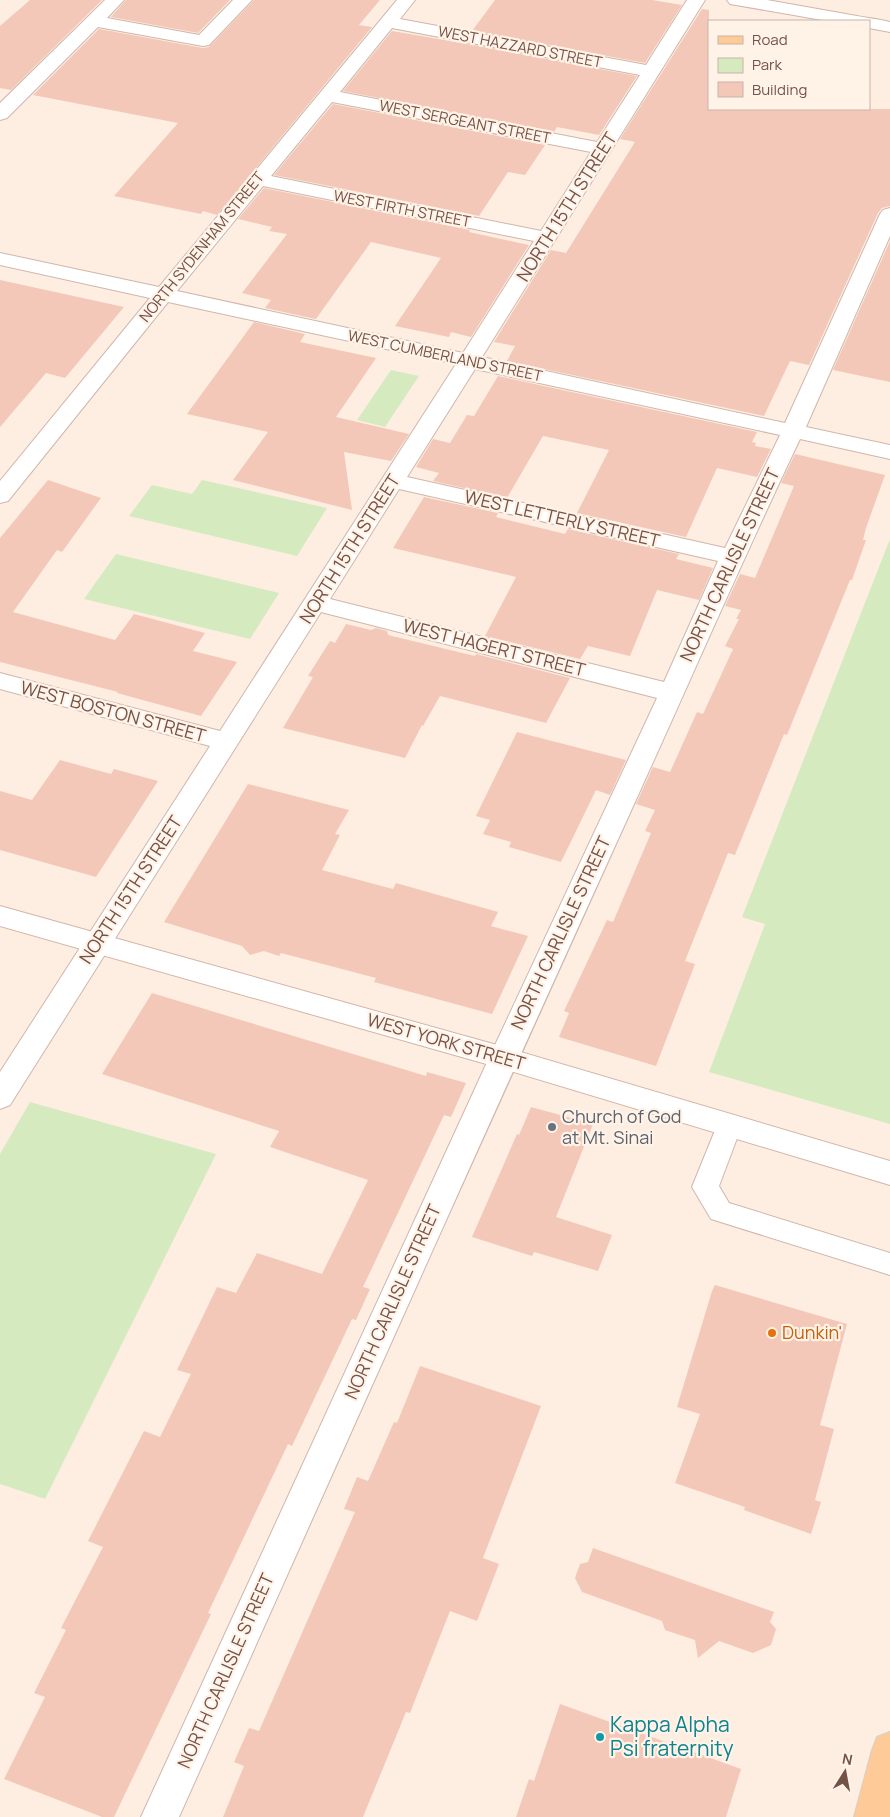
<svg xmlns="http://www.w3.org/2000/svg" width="890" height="1817" viewBox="0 0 890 1817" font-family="Manrope,sans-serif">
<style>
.green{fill:#d6eac0}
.building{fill:#f3c8b8}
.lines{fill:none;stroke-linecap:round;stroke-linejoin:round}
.lane-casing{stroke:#d0b6ab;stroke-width:2}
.street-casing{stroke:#d0b6ab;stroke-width:2}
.secondary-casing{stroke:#d3b5a8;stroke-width:2}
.primary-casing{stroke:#d8cfcc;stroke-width:2}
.lane{fill:#fff;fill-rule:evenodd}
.street{fill:#fff;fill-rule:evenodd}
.secondary{fill:#fff;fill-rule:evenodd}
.primary{fill:#fdca98;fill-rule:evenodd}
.worship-dot{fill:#6b7280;stroke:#fff3e8;stroke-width:2}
.food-dot{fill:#e8710a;stroke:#fff3e8;stroke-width:2}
.culture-dot{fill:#0f9aa8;stroke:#fff3e8;stroke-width:2}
.labels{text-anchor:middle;stroke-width:4.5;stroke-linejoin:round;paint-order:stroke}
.far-street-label{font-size:15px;fill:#745248;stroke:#fff3e8}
.street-label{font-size:18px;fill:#745248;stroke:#fff3e8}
.worship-label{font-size:18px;fill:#5b616d;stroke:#fff3e8;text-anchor:start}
.food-label{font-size:18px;fill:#c56008;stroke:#fff3e8;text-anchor:start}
.near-culture-label{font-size:21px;fill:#0d838f;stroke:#fff3e8;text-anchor:start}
</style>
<rect width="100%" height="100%" fill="#fdeee1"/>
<g class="green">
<path d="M391,370L419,376L385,427L357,420Z"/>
<path d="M202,480L327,508L297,556L129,516L152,485L192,494Z"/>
<path d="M890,539V1124L709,1072L765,924L742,917Z"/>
<path d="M116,554L279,593L250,639L84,599Z"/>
<path d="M30,1102L216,1154L45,1499L0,1484V1154Z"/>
</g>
<g class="building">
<path d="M30,0H102L11,90L0,88V26Z"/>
<path d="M126,0H230L198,33L111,17Z"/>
<path d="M254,0H380L359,25L372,27L217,215L203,211L201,214L114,196L178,123L33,95L99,29L203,48L209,47Z"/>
<path d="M495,0H652L682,5L645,63L472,31Z"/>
<path d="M702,9L709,10V109H890V206L882,208L878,213L809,365L790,361L764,416L507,361L515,346L494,342L551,250L566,253L635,142L620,139Z"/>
<path d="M392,31L462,43L637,76L599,135L557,127L554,132L343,91Z"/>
<path d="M333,104L545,145L525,175L508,172L479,216L274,175Z"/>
<path d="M264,188L470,230L469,232L529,245L471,337L451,332L449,337L395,326L441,258L371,242L316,319L265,308L271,300L242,293L287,234L269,231L272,227L238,219Z"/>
<path d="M890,241V382L833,370Z"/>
<path d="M0,280L124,307L65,378L46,373L0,427Z"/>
<path d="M254,322L305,334L300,342L376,358L336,417L409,434L391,461L344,452L352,510L233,480L268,432L187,414Z"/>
<path d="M498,376L757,432L752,442L756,443L755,446L771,449L757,477L717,468L686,537L577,513L609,450L543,436L507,498L433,481L439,473L416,467L433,439L450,443L467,415L474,416Z"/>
<path d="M795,454L885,475L866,528L863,540H866L852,580H850L787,735L784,734L735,855L728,853L685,961L695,964L656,1066L559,1037L569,1013L564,1011L607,920L613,922L651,833L645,831L655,810L636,804L653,767L670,772L697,712L703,714L733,649L725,646L739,619H736L741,610L725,606L740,574L755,578L794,486L781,483Z"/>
<path d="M48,480L101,498L62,552L57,550L13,612L115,640L134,614L205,633L193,651L237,662L201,716L117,693L118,692L0,662V538Z"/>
<path d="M424,497L498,513L496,517L565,534L568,529L679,554L676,559L713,568L699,600L657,590L630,656L588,646L580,659L485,636L516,577L393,548Z"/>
<path d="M346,624L371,630L376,628L387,631L388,635L475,656L476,654L570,678L546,723L440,696L423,726L422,725L405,758L283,728L313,677L308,676L330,641L335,643Z"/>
<path d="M517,732L626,760L610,795L596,790L561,862L509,847L511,842L483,834L490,820L476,816Z"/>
<path d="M60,760L111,774L114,769L158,781L96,877L0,850V791L32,800Z"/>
<path d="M248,784L349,810L335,834L340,835L322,870L393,889L396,883L498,912L491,926L528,936L492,1014L374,982L376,978L281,953L279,956L264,951L250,955L242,946L164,922Z"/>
<path d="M152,993L426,1076L427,1072L466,1083L451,1117L444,1115L363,1287L370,1289L356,1320L352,1319L292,1446L288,1444L208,1613L211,1614L114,1817H102L4,1779L45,1697L34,1693L66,1630L61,1628L103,1547L88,1541L144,1431L160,1437L191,1374L177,1370L217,1287L236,1293L257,1253L322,1274L368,1180L270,1147L279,1131L102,1074Z"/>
<path d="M531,1107L593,1124L556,1217L612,1235L598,1271L534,1252L532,1256L472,1237L517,1134L519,1135Z"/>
<path d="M715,1285L847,1324L820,1425L834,1429L815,1500L821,1502L811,1534L744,1510L745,1507L675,1483L700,1414L677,1407L712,1291Z"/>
<path d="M420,1366L541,1406L483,1558L499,1564L477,1621L450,1611L410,1713L406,1712L363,1817H223L244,1766L234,1762L249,1728L259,1731L355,1512L344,1509L357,1477L368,1481L394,1422L397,1423Z"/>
<path d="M593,1548L774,1612L770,1622L776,1629L771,1645L753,1653L719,1641L698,1658L695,1640L665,1630L662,1621L582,1592L575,1578L580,1564L588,1562Z"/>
<path d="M560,1704L741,1769L726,1817H516L529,1779L534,1781Z"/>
</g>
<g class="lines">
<g class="lane-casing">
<path id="lane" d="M729,1115L738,1118L742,1125L719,1186L729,1203L890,1253V1275L711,1219L692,1187L720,1118Z"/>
</g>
<g class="street-casing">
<g id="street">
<path d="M105,0H124L107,18L199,35L233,0H252L209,45L203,46L98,27L7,118L0,120V103Z"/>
<path d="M397,0H415L400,19L646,65L687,0H705L482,357L785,423L880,214L883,210L890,208V236L806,427L890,445V459L800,439C741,563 687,688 630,813C478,1147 329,1482 179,1817H141L489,1058L657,698L321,612L10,1105L0,1109V1072L210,746L0,689V673L220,731L456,364L168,302L8,501L0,503V481L150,298L0,265V253L159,287ZM392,28L640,75L597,142L340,92ZM332,102L591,152L541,231L271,176ZM263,186L534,241L463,353L177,291ZM475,369L780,435L725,548L407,477ZM399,489L718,561L664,682L330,599Z"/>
<path d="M727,0H767L857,16C867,18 878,19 890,22V32L869,28V21H828L736,5L730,4Z"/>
</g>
</g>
<g class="secondary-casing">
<path id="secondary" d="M0,906L504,1047L890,1161V1185L504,1069L0,926Z"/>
</g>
<g class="primary-casing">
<path id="primary" d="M890,1732V1817H854L872,1750L877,1737Z"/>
</g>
<use href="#lane" class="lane"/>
<use href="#street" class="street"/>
<use href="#secondary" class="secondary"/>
<use href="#primary" class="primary"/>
</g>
<circle class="worship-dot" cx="552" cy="1127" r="5"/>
<circle class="food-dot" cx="772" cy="1333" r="5"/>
<circle class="culture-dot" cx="600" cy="1737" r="5"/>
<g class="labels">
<g class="far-street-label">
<text transform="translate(520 47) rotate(11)" y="5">WEST HAZZARD STREET</text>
<text transform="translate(465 122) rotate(11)" y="5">WEST SERGEANT STREET</text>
<text transform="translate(402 209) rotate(11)" y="5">WEST FIRTH STREET</text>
<text transform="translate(202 247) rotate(-51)" y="5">NORTH SYDENHAM STREET</text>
<text transform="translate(445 356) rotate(12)" y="5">WEST CUMBERLAND STREET</text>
</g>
<g class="street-label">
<text transform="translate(567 207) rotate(-58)" y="6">NORTH 15TH STREET</text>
<text transform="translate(562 519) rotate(13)" y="6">WEST LETTERLY STREET</text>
<text transform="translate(350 549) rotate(-58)" y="6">NORTH 15TH STREET</text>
<text transform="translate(730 565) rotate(-65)" y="6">NORTH CARLISLE STREET</text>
<text transform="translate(494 648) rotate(14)" y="6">WEST HAGERT STREET</text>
<text transform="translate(113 712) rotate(15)" y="6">WEST BOSTON STREET</text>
<text transform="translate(131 890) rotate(-57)" y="6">NORTH 15TH STREET</text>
<text transform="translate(561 933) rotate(-65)" y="6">NORTH CARLISLE STREET</text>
<text transform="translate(446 1042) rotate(16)" y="6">WEST YORK STREET</text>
<text transform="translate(393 1302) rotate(-66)" y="6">NORTH CARLISLE STREET</text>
<text transform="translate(226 1671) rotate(-66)" y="6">NORTH CARLISLE STREET</text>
</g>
<g class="worship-label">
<text x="562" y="1123">Church of God<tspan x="562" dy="21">at Mt. Sinai</tspan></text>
</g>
<g class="food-label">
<text x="782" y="1339">Dunkin'</text>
</g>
<g class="near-culture-label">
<text x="610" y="1732">Kappa Alpha<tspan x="610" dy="24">Psi fraternity</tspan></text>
</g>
</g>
<rect x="708" y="20" width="162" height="90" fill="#fff3e8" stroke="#c7b3a8"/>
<rect x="718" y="36" width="25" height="8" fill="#fdca98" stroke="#c7b3a8"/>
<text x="752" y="45" font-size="15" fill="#745248">Road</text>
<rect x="718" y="58" width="25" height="15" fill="#d6eac0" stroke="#c7b3a8"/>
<text x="752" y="70" font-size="15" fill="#745248">Park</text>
<rect x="718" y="82" width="25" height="15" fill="#f3c8b8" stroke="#c7b3a8"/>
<text x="752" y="95" font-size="15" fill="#745248">Building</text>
<g transform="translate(845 1772) rotate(11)" stroke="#fff3e8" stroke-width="4" paint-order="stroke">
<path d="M0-4L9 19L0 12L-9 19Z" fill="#745248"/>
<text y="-8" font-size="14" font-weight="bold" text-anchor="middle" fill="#745248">N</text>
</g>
</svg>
